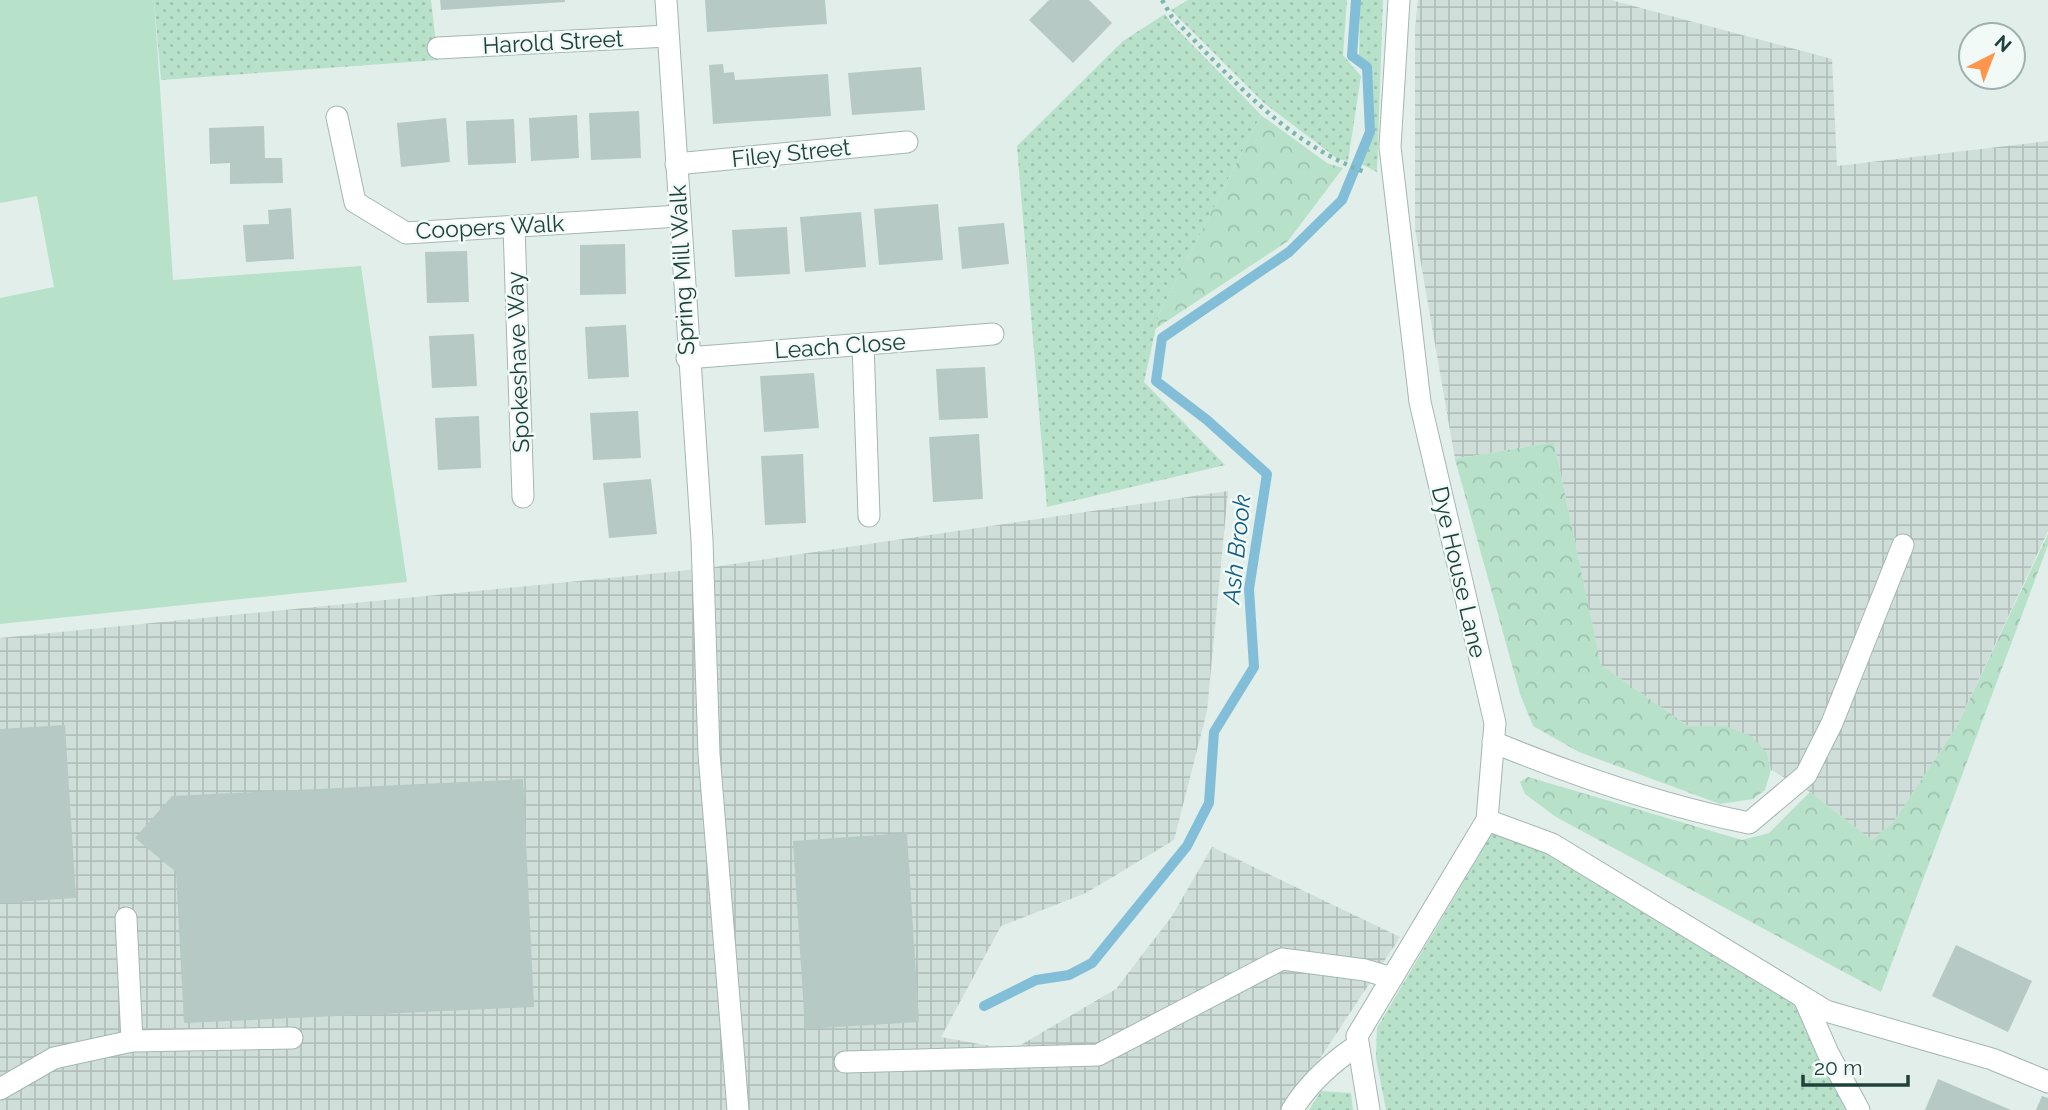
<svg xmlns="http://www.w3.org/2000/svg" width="2048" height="1110" viewBox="0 0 2048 1110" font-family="Raleway,sans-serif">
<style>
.industrial{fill:url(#industrial-grid)}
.grass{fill:url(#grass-dots)}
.forest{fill:url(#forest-crowns)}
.park{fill:#b8e1ca}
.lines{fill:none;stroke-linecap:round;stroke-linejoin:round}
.stream{stroke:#83bed9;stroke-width:10}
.building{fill:#b6c9c4}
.minor-casing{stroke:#a3b7b3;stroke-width:23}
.path{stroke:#7eb5ad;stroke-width:4.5;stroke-dasharray:3.5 5;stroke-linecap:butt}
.minor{stroke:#fff;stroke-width:21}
.labels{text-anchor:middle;stroke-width:5;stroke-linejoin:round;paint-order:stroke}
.street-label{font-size:23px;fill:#1f413d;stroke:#f2faf7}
.water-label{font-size:24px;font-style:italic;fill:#125f84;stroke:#f2faf7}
</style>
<defs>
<pattern id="industrial-grid" width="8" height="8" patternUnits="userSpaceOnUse" patternTransform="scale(1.75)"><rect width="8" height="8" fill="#cfded9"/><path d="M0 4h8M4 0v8" fill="none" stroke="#b1c0bb"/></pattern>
<pattern id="grass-dots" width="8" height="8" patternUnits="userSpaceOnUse" patternTransform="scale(1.75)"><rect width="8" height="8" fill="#b8e1ca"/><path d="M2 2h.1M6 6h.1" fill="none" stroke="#9ec2ae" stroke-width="1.8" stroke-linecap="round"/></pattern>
<pattern id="forest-crowns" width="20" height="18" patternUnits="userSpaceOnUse" patternTransform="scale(1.75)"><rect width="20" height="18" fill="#b8e1ca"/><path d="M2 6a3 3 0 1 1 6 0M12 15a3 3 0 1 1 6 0" fill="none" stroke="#9ec2ae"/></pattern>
</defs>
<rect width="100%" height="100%" fill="#e1eeea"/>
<g class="industrial">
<path d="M1418,0H1611L1832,59L1837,166L2048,141V531L1957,726L1894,821L1872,840L1810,792L1771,770L1767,753L1726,726H1688L1601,665L1554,442L1455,459L1415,229V28Z"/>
<path d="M1228,491L1207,711L1174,840L1086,893L1001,926L941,1037L1012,1050L1116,989L1172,916L1212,847L1400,937L1286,1110H0V638L700,569Z"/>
</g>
<g class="grass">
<path d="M154,0H431L438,60L161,80Z"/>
<path d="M1188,0H1347L1343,55L1361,76L1348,161L1338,159L1264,103L1171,10Z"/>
<path d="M1360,0H1383L1377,172L1361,164L1374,135L1370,65L1359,55Z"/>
<path d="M1165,14L1172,24L1261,115L1159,314L1144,382L1225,465L1047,507L1017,146L1123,41Z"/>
<path d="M1509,821L1763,967L1797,1009L1848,1110H1386L1376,1058L1377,1028L1491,835Z"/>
<path d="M1321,1091L1351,1093L1353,1110H1309Z"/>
</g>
<g class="forest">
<path d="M1261,115L1327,163L1343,168L1288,241L1155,329L1159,314Z"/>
<path d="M1554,442L1601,665L1688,726H1726L1751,736L1767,753L1771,770L1765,790L1753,799L1720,804L1579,752L1533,726L1520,694L1455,459Z"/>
<path d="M2048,534V545L1881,992L1556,817L1525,794L1520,782L1528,777L1742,840L1769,833L1810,792L1872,840L1894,821L1957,726Z"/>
</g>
<path class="park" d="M0,0H154L173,280L361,266L407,582L0,624V298L54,287L37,196L0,203Z"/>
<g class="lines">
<path class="stream" d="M984,1006L1036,980L1069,975L1092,963L1187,846L1209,803L1214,732L1254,667L1249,589L1267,474L1207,420L1156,381L1162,338L1289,252L1342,200L1370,132L1367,67L1352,56L1356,0"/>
</g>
<g class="building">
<path d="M440,0H565V2L441,10Z"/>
<path d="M705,0H825L827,24L707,32Z"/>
<path d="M1049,0H1089L1112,23L1073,63L1029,20Z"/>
<path d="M723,64L724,73L734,72L735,80L828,74L831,116L713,124L709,65Z"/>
<path d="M921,67L925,110L852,115L848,73Z"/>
<path d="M639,111L641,158L591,160L589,113Z"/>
<path d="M577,115L579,158L531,161L529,118Z"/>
<path d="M446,118L450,162L401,167L397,123Z"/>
<path d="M514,119L516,163L468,165L466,121Z"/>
<path d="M264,126L265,158H282L283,183L230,184V163L210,164L209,128Z"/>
<path d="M938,204L943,260L879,265L874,209Z"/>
<path d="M291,208L294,259L246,262L243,225L269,224L268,210Z"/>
<path d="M861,212L866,267L805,272L800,217Z"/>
<path d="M1004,223L1009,264L962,269L958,227Z"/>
<path d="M787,227L790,274L735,277L732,230Z"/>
<path d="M625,244L626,294L580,295V245Z"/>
<path d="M467,251L469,302L427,303L425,252Z"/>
<path d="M626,325L629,377L588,379L585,327Z"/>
<path d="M474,334L477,386L432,388L429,336Z"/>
<path d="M985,367L988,418L939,420L936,369Z"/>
<path d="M814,373L819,428L764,432L760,376Z"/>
<path d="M638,411L641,458L593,460L590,413Z"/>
<path d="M479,416L481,468L438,470L435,418Z"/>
<path d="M979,434L983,499L933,502L929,437Z"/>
<path d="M803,454L806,523L765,525L761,456Z"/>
<path d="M651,479L657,534L609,538L603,483Z"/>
<path d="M65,725L76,898L0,903V729Z"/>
<path d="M523,779L534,1007L184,1023L176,872L135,838L172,796Z"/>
<path d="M907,833L919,1022L805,1029L793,841Z"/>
<path d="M1956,945L2032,981L2008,1032L1932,996Z"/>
<path d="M1938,1079L2011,1110H1925Z"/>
<path d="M2042,1096L2048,1098V1110H2036Z"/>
</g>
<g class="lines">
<g class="minor-casing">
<g id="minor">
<path d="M666,0L702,540L709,754L738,1110"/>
<path d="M438,48L668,36"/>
<path d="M337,117L355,202L406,233L679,216"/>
<path d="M676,164L907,142"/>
<path d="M514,227L523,497"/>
<path d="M863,344L869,516"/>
<path d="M687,358L993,334"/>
<path d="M1493,742C1576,776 1660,805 1749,823L1806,775L1832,723L1903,545"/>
<path d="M1487,820L1552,844L1826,1011L1992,1059L2048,1082"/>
<path d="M126,918L132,1041"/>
<path d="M1804,998L1828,1053L1859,1110"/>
<path d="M845,1062L1098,1055L1282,959L1365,970L1392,978"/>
<path d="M0,1089L54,1058L132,1041L292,1038"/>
<path d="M1292,1110C1309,1083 1332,1062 1358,1045"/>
<path d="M1369,1110L1357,1036L1487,820L1495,723L1420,402L1390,147L1399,0"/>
</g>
</g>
<path class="path" d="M1162,0L1172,17C1230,77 1286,143 1365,172"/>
<use href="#minor" class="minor"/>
</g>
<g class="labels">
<g class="street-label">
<text transform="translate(553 42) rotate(-3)" y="8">Harold Street</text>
<text transform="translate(791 153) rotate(-6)" y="8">Filey Street</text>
<text transform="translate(490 227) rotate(-3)" y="8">Coopers Walk</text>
<text transform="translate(682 270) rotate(-93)" y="8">Spring Mill Walk</text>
<text transform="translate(840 346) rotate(-4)" y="8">Leach Close</text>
<text transform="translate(518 362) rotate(-92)" y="8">Spokeshave Way</text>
<text transform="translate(1459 572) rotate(77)" y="8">Dye House Lane</text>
</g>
<g class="water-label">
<text transform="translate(1237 549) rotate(-84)" y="8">Ash Brook</text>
</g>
</g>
<g transform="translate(1992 56) rotate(42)"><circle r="33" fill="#f2faf7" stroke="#9eb0ad" stroke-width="2"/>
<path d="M0-5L12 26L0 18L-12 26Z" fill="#ff964e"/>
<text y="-10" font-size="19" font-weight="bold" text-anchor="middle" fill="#1f413d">N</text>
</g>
<path d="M1803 1075v10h105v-10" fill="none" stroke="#1f413d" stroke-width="3.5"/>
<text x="1814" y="1075" font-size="21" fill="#1f413d" stroke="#f2faf7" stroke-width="5" paint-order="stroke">20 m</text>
</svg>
